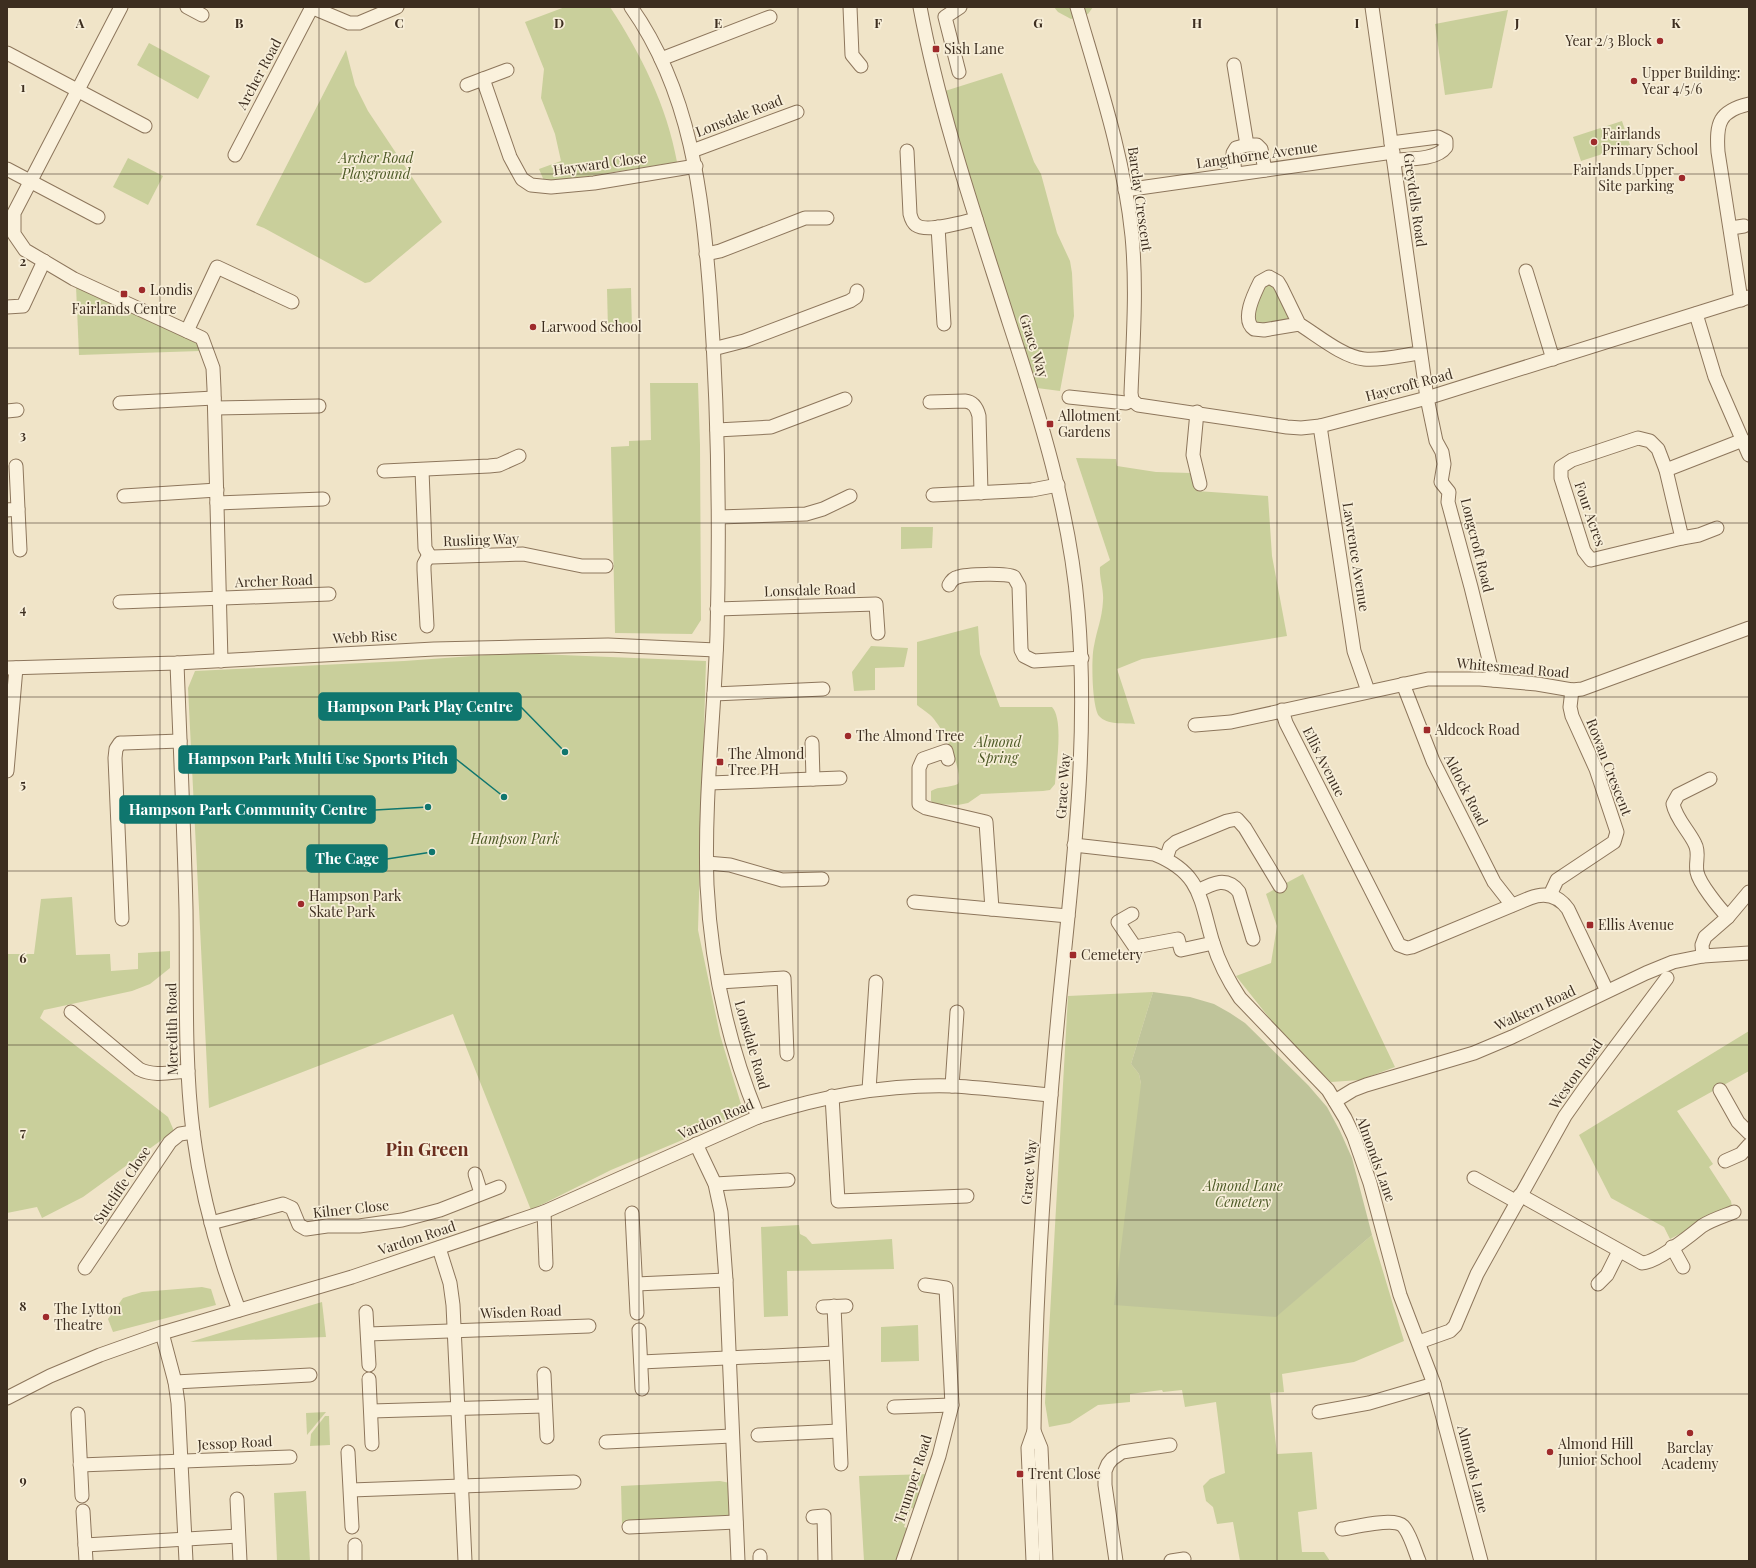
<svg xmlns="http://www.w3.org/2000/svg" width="1756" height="1568" viewBox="0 0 1756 1568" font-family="'Playfair Display',serif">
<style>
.green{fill:#c9cf9b}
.cemetery{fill:#bfc49a}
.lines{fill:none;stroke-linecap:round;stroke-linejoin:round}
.minor-casing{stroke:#8d765c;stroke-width:15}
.minor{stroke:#faf1dc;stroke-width:13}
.grid{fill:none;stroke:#3d2e20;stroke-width:1;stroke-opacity:0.55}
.poi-dot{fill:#9e2a2b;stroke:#f7eed8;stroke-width:1.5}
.labels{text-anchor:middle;stroke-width:3.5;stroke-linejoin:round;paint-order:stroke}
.poi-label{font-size:14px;fill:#3d2e20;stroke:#f7eed8;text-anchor:start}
.street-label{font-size:14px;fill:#3d2e20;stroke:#f7eed8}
.park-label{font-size:14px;font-style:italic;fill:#4d5a26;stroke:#f7eed8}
.district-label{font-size:18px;font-weight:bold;fill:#6b2e1e;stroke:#f7eed8}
.grid-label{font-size:13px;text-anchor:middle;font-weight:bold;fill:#3d2e20;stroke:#f7eed8;stroke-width:3.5;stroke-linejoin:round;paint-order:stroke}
.leader{fill:none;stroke:#0f766e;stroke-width:1.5}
.callout-dot{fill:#0f766e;stroke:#f7eed8;stroke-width:1.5}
.callout{fill:#0f766e;stroke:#0f766e;stroke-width:1.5}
.callout-label{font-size:15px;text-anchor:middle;font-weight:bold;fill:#fff}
</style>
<rect width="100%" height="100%" fill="#f0e4c8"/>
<g class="green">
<path d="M565,7H610C641,54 667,106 677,162L545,183L539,169L561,161L555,134L541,98L544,69L525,22Z"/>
<path d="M1054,7H1093L1088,14L1071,19L1058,12Z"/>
<path d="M1508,10L1492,88L1445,95L1435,24Z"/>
<path d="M149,43L210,76L198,99L137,65Z"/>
<path d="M346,50L355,85L368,111L442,222L370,282L365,283L264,228L256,225Z"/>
<path d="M1002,73L1034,162L1041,174L1057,233L1070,261L1072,273L1074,316L1060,391L1037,388L981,216L945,91Z"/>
<path d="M1622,121L1630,145L1581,161L1573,137Z"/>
<path d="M128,158L163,176L148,205L113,187Z"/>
<path d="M1271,281L1290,320L1258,327L1251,321L1262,285Z"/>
<path d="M76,286L196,343L200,351L79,355Z"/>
<path d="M631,288L632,329L608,330L607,289Z"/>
<path d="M650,383H698L700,445L701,620L692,634L615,633L611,447L629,446V441L651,440Z"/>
<path d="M1076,458L1116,459L1117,466L1156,472L1191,473L1197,491L1268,496L1272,556L1287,636L1142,659L1117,669L1135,724C1124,723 1107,725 1099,716C1092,707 1091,658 1094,646C1097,629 1102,619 1103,601C1104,589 1099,578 1100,567L1110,560Z"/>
<path d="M901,527H933L932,548L901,549Z"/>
<path d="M978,626L980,654L1000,707H1052C1064,720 1056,766 1055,784L1050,790L1043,791L981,794L968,803L958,805L935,804L931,801V791C939,786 949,788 958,784C963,770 945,733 936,722C932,715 923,710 917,705V642Z"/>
<path d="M871,646L908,648L904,667L875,668V690L854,691L852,672Z"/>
<path d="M514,653L706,661L698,930L720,1035L744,1114L611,1170L531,1210L453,1014L209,1108L188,688L195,671L404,661Z"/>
<path d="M1303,874L1395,1067L1360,1080L1331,1082L1286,1039L1236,976L1271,963L1277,926L1266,894Z"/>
<path d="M72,897L76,955L110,954L111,971L138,969V953L170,951V968L150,984L132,991L44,1010L40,1018L168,1117L174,1131L83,1197L42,1218L37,1207L7,1213V954H34L41,899Z"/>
<path d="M1153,992L1131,1064L1139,1074L1141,1084L1276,1316L1372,1235L1404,1341L1354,1362L1282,1374L1284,1392L1270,1393L1277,1454L1312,1452L1317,1509L1298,1512L1302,1552H1324L1330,1561H1240L1233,1522L1217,1524L1213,1507L1206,1501L1203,1486L1210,1479L1225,1473L1216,1402L1185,1407L1182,1390L1163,1392L1162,1390L1130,1394V1402L1098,1405L1070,1423L1049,1427L1045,1403L1068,996Z"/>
<path d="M1749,1031V1071L1677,1111L1713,1164L1709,1167L1731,1201L1732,1207L1670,1239L1664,1227L1611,1198L1579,1135Z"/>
<path d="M799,1225L800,1234L806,1237L812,1244L892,1239L894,1269L787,1271L788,1316L764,1317L761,1227Z"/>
<path d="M202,1287L211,1289L216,1305L113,1332L108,1319L123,1298L142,1292Z"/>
<path d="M322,1302L326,1337L190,1342Z"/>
<path d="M918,1325L919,1361L881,1362V1327Z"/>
<path d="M326,1412L307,1435L306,1413Z"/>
<path d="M325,1416H329L330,1445L310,1446L311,1434Z"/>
<path d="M930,1474L918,1510L911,1508L904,1527L912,1530L901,1561H864L859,1476Z"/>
<path d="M720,1481L730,1483V1515L724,1519L622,1524L621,1486Z"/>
<path d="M306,1491L310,1561H277L274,1493Z"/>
</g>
<path class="cemetery" d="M1153,992L1190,997L1214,1004L1230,1013L1245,1023L1308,1085L1327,1107L1340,1131L1352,1158L1372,1235L1276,1317L1114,1305L1141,1084L1139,1074L1131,1064Z"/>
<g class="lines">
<g class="minor-casing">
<g id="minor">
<path d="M121,7L14,213V234L25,250L74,279L202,338L213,368L214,389L221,661"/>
<path d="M187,7L202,15"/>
<path d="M311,7L349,23H359L397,7"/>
<path d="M631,7C691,92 702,193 710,294C718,407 720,521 717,635C714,718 704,801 707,885C711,963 728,1044 758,1117"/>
<path d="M850,7L852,55L861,66"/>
<path d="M920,7C940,114 976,218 1009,322C1040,416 1070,512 1078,611C1089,740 1073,867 1060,995C1046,1140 1035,1285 1034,1431L1041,1448L1046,1561"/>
<path d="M1077,7C1099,83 1124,157 1132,236C1137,289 1133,341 1131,393L1132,400"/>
<path d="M1372,7L1427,398L1436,441L1442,452L1444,464L1441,482L1449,492L1448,502L1471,587L1494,680"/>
<path d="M7,53L145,126"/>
<path d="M661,59L770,17"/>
<path d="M1234,65L1247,145H1257L1261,149L1265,170"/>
<path d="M959,72L945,17L960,7"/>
<path d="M483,79L510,157L522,179L531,185L551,187L594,183L696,166"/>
<path d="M467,85L507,70"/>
<path d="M1391,143L1438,137L1446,141V147C1437,160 1409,159 1394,160"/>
<path d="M692,151L797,112"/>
<path d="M907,151L910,214C911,218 913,223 916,225C927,233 963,222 976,219"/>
<path d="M235,155L312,7"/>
<path d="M7,169L98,217"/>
<path d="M1235,174L1233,153L1236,148L1247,145"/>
<path d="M1125,190L1393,152"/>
<path d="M938,227L944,324"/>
<path d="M1731,228L1744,226"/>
<path d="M706,254L720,251L805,218H827"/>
<path d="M1526,271L1553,359"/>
<path d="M1741,300L1718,152C1716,123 1719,111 1749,104"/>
<path d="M7,307L23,306L44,261"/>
<path d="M1696,314L1715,377L1749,455"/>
<path d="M1299,324L1281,287L1278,282L1269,277L1260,282C1254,294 1241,320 1254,329L1264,330L1299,324C1317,335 1343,357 1364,359C1380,361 1404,355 1420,353"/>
<path d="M187,331L217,267L292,302"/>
<path d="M713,349L744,341L850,301L856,297L857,291"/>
<path d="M1069,397L1126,403L1132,400"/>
<path d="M1132,400L1138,405L1287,427L1301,428L1320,426L1427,398L1749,297"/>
<path d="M930,402L965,401C974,402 977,408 979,416L981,493"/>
<path d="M120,403L214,398"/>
<path d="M215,408L319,406"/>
<path d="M7,411L17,410"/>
<path d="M1197,412L1193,455L1200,484"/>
<path d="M1320,426L1354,651L1368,691"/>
<path d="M717,430L771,427L845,399"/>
<path d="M1638,438L1650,441L1658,449L1666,470L1682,538L1591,560L1584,551L1561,478V467L1572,460Z"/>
<path d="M422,470L425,548L429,555L432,557L523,554L582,566H606"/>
<path d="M1666,470L1743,440"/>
<path d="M384,471L489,466L499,465L519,456"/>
<path d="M933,495L1032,490L1058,485"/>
<path d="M124,496L217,490"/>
<path d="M217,503L323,499"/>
<path d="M18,509L20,550"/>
<path d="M7,510L18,509L16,466"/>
<path d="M719,517L806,514L823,509L850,496"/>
<path d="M1682,538L1699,535L1717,528"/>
<path d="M949,585C951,581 953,578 958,577C966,574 1007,573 1014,577L1019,586L1021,650L1024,656L1034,661L1082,658"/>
<path d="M120,602L329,594"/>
<path d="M717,609L876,604L878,633"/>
<path d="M427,626L424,570V564L429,555"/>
<path d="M177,663C180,745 184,827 186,909C187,983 184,1059 193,1132C201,1193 217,1252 239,1310"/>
<path d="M7,668L177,663L434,649L516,647L608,645L716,650"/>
<path d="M1403,684L1433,761L1494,882L1512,905"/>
<path d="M714,694L823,689"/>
<path d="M1282,710L1286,723L1399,945L1407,948L1412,947L1530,898C1545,892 1558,895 1568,909L1607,991"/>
<path d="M1195,725L1231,722L1428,679H1480L1537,684L1572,690L1582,689L1749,628"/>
<path d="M812,743L813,779"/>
<path d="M948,759L946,751L923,759L919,768V804L926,808L986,822L992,909"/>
<path d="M7,771L16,668"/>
<path d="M1710,779L1678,795L1673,804C1676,819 1689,831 1695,844C1700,853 1695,862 1697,872C1699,883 1719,908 1728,917"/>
<path d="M709,783L840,778"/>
<path d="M1074,845L1154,854C1202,873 1200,900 1213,943C1219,963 1228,980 1240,998L1328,1090L1345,1118L1354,1137L1370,1183L1400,1295L1434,1384L1481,1561"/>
<path d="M1166,859L1170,847L1176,842L1227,821L1237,819L1245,828L1280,886"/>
<path d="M707,863L730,865L782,880L822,879"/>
<path d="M1198,891C1213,883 1227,876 1239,892L1253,939"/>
<path d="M1550,895L1557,880L1614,842L1617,832L1596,769L1572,716L1570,707L1572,690"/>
<path d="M914,902L1068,916"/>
<path d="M1132,914L1118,922L1135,947L1178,939L1181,950L1213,943"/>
<path d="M122,919L115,758L116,749L120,743H124L180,741"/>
<path d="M1703,956L1702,945L1705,937L1728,917L1749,892"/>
<path d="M719,982L784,978L787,1054"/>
<path d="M71,1012L139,1069C154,1077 172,1072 188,1071"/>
<path d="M952,1086L957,1012"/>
<path d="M869,1090L876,982"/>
<path d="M1720,1090L1738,1122L1749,1133"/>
<path d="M832,1096L838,1201L967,1196"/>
<path d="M1335,1101L1353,1090L1366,1085L1474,1053L1512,1037L1646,973L1673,962L1703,956L1749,953"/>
<path d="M696,1144L715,1184L721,1212L726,1280L738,1561"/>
<path d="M1725,1161L1741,1154L1749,1145"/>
<path d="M475,1174L481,1193"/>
<path d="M1474,1178L1517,1202"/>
<path d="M715,1184L788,1180"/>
<path d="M1520,1195L1642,1263C1656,1263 1691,1235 1702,1226C1711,1220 1724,1216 1734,1212"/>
<path d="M544,1212L546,1264"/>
<path d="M632,1213L637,1313"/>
<path d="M211,1223L283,1204L292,1208L299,1225L306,1229L327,1226H359L402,1220L440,1210L499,1187"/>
<path d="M1672,1247L1683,1267"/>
<path d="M439,1248L450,1283L453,1305L465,1561"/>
<path d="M85,1268L170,1142L180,1134L193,1132"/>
<path d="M636,1284L726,1280"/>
<path d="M1598,1284L1607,1275L1619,1251"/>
<path d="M834,1306L841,1464"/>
<path d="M823,1307L846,1306"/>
<path d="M366,1312L369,1365"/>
<path d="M639,1330L642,1389"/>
<path d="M162,1333L175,1382L178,1403L186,1561"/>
<path d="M368,1334L589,1326"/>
<path d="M1419,1342L1450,1331L1455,1326L1477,1274L1565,1116L1584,1089L1667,978"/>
<path d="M641,1362L835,1353"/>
<path d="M544,1374L547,1437"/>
<path d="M369,1379L372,1444"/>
<path d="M175,1382L310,1375"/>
<path d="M7,1398L50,1376L100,1355L162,1333L352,1277L544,1212L758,1117C822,1096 886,1084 953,1086C986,1088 1018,1092 1051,1095"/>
<path d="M894,1407L952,1405"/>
<path d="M371,1411L545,1406"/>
<path d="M1319,1412L1369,1403L1434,1384"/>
<path d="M78,1414L82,1496"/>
<path d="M758,1435L839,1431"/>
<path d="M606,1442L732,1436"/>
<path d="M348,1452L352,1527"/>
<path d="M80,1465L290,1457"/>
<path d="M351,1490L574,1482"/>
<path d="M237,1499L240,1561"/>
<path d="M83,1511L86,1561"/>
<path d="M813,1517L824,1516L825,1561"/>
<path d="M629,1527L736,1522"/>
<path d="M1342,1529C1355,1527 1394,1517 1403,1526C1410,1533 1415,1552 1419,1561"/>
<path d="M85,1545L238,1536"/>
<path d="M355,1545V1561"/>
<path d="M760,1556V1561"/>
<path d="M903,1561L939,1456L952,1405L946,1288L925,1285"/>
<path d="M1033,1561L1028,1448L1034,1431"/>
<path d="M1116,1561L1105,1485V1471L1108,1464L1112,1459L1122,1452L1170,1445"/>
<path d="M1171,1561L1184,1559"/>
</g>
</g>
<use href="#minor" class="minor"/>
</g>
<path class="grid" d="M160,7V1561M319,7V1561M479,7V1561M639,7V1561M798,7V1561M958,7V1561M1117,7V1561M1277,7V1561M1437,7V1561M1596,7V1561M7,174H1749M7,348H1749M7,523H1749M7,697H1749M7,871H1749M7,1045H1749M7,1220H1749M7,1394H1749"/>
<g class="poi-dot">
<circle cx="1660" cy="41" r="4"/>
<rect x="932" y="45" width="8" height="8" rx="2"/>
<circle cx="1634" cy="81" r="4"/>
<circle cx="1594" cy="142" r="4"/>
<circle cx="1682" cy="178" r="4"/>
<circle cx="142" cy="290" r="4"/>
<rect x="120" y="290" width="8" height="8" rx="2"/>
<circle cx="533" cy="327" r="4"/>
<rect x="1046" y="420" width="8" height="8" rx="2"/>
<rect x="1423" y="726" width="8" height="8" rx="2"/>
<circle cx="848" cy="736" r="4"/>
<rect x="716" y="758" width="8" height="8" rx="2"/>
<circle cx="301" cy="904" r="4"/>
<rect x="1586" y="921" width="8" height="8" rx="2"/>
<rect x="1069" y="951" width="8" height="8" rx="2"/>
<circle cx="46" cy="1317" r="4"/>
<circle cx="1690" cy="1433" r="4"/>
<circle cx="1550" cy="1452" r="4"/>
<rect x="1016" y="1470" width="8" height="8" rx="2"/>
</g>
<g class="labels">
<g class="poi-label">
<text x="1652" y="46" text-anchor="end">Year 2/3 Block</text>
<text x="944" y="54">Sish Lane</text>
<text x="1642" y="78">Upper Building:<tspan x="1642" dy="16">Year 4/5/6</tspan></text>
<text x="1602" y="139">Fairlands<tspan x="1602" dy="16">Primary School</tspan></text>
<text x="1674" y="175" text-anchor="end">Fairlands Upper<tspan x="1674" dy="16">Site parking</tspan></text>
<text x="150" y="295">Londis</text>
<text x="124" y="314" text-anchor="middle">Fairlands Centre</text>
<text x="541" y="332">Larwood School</text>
<text x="1058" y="421">Allotment<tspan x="1058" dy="16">Gardens</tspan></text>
<text x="1435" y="735">Aldcock Road</text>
<text x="856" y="741">The Almond Tree</text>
<text x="728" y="759">The Almond<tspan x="728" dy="16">Tree PH</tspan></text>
<text x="309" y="901">Hampson Park<tspan x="309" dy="16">Skate Park</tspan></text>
<text x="1598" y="930">Ellis Avenue</text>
<text x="1081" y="960">Cemetery</text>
<text x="54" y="1314">The Lytton<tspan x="54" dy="16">Theatre</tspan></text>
<text x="1558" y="1449">Almond Hill<tspan x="1558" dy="16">Junior School</tspan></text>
<text x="1690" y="1453" text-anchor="middle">Barclay<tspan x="1690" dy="16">Academy</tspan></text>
<text x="1028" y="1479">Trent Close</text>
</g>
<g class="street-label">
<text transform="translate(259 74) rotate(-62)" y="5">Archer Road</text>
<text transform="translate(739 116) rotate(-21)" y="5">Lonsdale Road</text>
<text transform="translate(1257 155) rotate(-8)" y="5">Langthorne Avenue</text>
<text transform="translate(600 164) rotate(-8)" y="5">Hayward Close</text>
<text transform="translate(1140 199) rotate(82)" y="5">Barclay Crescent</text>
<text transform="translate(1415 200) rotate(82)" y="5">Greydells Road</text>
<text transform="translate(1034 346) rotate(72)" y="5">Grace Way</text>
<text transform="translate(1409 385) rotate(-15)" y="5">Haycroft Road</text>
<text transform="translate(1590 514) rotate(71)" y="5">Four Acres</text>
<text transform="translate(481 540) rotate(-2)" y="5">Rusling Way</text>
<text transform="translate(1477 545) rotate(76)" y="5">Longcroft Road</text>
<text transform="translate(1356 557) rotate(81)" y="5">Lawrence Avenue</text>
<text transform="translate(274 581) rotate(-2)" y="5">Archer Road</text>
<text transform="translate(810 590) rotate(-2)" y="5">Lonsdale Road</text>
<text transform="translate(365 637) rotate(-3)" y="5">Webb Rise</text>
<text transform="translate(1513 668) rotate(5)" y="5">Whitesmead Road</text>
<text transform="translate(1324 762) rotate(63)" y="5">Ellis Avenue</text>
<text transform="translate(1609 767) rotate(69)" y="5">Rowan Crescent</text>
<text transform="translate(1063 786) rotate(-86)" y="5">Grace Way</text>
<text transform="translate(1466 790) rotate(63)" y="5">Aldock Road</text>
<text transform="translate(1535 1008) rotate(-25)" y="5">Walkern Road</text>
<text transform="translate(172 1029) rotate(-91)" y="5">Meredith Road</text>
<text transform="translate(752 1045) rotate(74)" y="5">Lonsdale Road</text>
<text transform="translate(1576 1074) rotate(-55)" y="5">Weston Road</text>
<text transform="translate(716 1119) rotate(-23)" y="5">Vardon Road</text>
<text transform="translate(1376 1159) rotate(70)" y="5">Almonds Lane</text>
<text transform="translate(1029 1172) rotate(-85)" y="5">Grace Way</text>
<text transform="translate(122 1185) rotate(-56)" y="5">Sutcliffe Close</text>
<text transform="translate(351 1209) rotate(-6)" y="5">Kilner Close</text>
<text transform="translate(417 1238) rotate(-18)" y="5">Vardon Road</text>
<text transform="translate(521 1312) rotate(-2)" y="5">Wisden Road</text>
<text transform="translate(235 1443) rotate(-3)" y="5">Jessop Road</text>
<text transform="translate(1473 1469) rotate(76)" y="5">Almonds Lane</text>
<text transform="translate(913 1479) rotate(-72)" y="5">Trumper Road</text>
</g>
<g class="park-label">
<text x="376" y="163">Archer Road<tspan x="376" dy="16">Playground</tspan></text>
<text x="998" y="747">Almond<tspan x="998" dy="16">Spring</tspan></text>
<text x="515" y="844">Hampson Park</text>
<text x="1243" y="1191">Almond Lane<tspan x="1243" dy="16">Cemetery</tspan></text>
</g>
<g class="district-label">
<text x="427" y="1156">Pin Green</text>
</g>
</g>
<g class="grid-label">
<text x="80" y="28">A</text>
<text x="239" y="28">B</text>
<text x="399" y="28">C</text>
<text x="559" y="28">D</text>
<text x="718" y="28">E</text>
<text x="878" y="28">F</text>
<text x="1038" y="28">G</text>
<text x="1197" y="28">H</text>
<text x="1357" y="28">I</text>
<text x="1517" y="28">J</text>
<text x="1676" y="28">K</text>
<text x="23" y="92">1</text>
<text x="23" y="266">2</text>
<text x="23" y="440">3</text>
<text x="23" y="614">4</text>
<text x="23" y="789">5</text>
<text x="23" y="963">6</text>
<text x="23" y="1137">7</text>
<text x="23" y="1311">8</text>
<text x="23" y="1485">9</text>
</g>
<path class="leader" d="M565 752L521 707M504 797L456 759M428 807L375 810M432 852L387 859"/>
<g class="callout-dot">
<circle cx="565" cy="752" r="4"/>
<circle cx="504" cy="797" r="4"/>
<circle cx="428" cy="807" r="4"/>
<circle cx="432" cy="852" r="4"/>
</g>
<g class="callout">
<rect x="319" y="693" width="202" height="27" rx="4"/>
<rect x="179" y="746" width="277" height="27" rx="4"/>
<rect x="120" y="796" width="255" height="27" rx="4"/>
<rect x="307" y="845" width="80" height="27" rx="4"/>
</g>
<g class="callout-label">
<text x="420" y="712">Hampson Park Play Centre</text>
<text x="318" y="764">Hampson Park Multi Use Sports Pitch</text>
<text x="248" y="815">Hampson Park Community Centre</text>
<text x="347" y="864">The Cage</text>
</g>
<rect width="1756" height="1568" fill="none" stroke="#3d2e20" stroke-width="16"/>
</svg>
